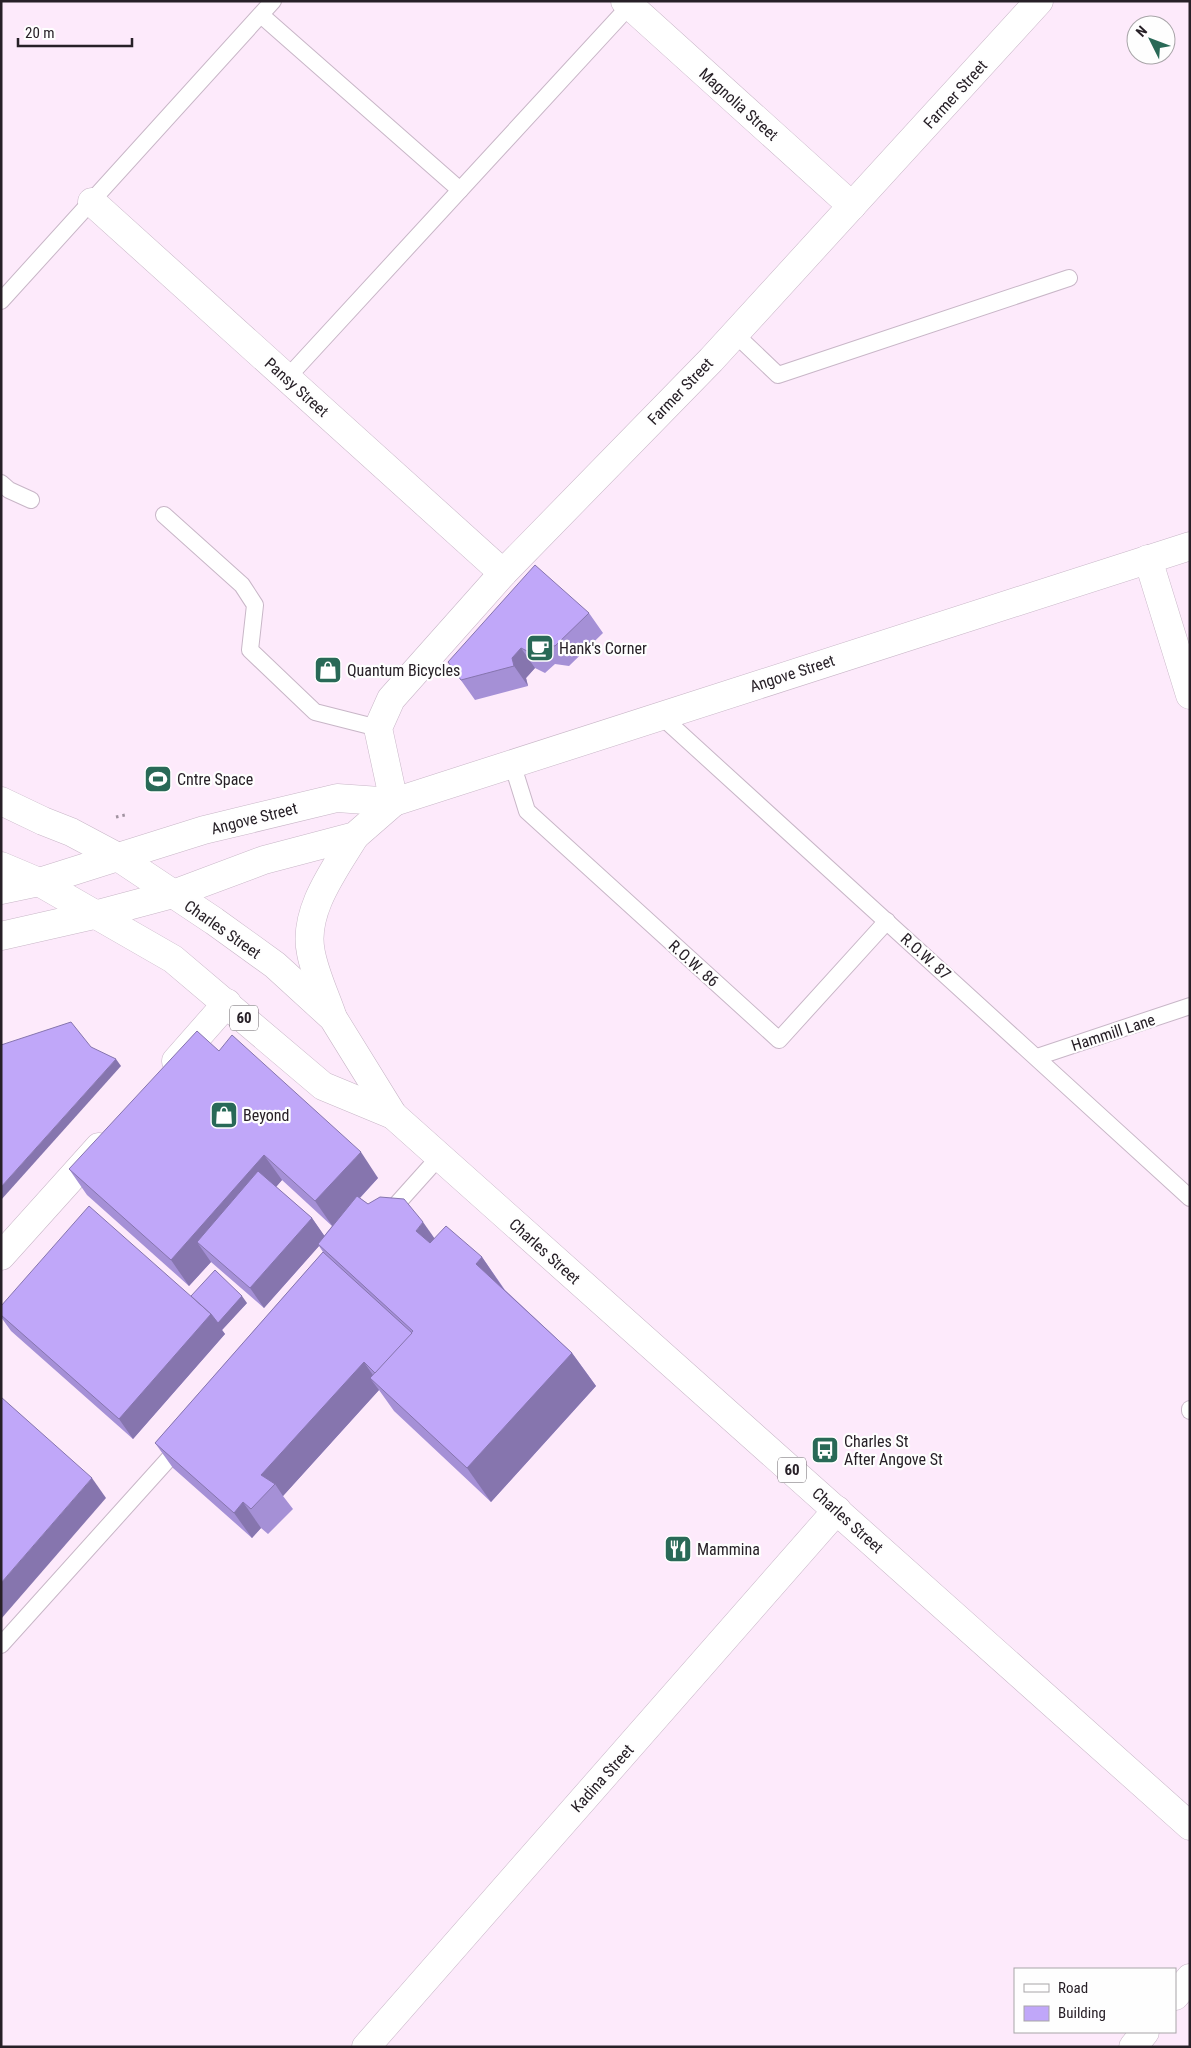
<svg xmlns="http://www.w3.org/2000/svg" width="1191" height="2048" viewBox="0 0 1191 2048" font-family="'Roboto Condensed',sans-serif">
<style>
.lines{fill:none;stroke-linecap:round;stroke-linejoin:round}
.lane-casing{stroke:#c8b6c7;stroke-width:18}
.street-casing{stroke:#c8b6c7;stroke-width:29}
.secondary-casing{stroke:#c8b6c7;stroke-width:29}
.primary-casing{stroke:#c8b6c7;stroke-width:29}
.highway-casing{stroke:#c8b6c7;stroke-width:29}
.path{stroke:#a0929f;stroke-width:3;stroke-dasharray:2.5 4;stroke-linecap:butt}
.lane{stroke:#fff;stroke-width:16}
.street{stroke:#fff;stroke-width:28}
.secondary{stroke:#fff;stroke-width:28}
.primary{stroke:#fff;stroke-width:28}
.highway{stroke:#fff;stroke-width:28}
.wall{fill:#a590d6;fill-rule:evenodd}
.shaded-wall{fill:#8675ae}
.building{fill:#c0a7f9;stroke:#8675ae}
.labels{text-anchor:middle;stroke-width:4.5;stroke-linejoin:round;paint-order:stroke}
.shield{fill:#fefefe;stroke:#686368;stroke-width:1}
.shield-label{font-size:15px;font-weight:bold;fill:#272027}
.street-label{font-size:16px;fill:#272027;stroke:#fefefe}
.poi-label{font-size:16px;fill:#272027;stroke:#fefefe;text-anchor:start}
</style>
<rect width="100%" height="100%" fill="#fdeafb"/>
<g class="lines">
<g class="lane-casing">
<g id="lane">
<path d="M261,15L460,190"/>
<path d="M1,301L273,1"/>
<path d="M735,334L778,375L1069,278"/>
<path d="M287,378L634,1"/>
<path d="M1,483L9,490L31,500"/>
<path d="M164,515L242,585L255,605L250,650L315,712L378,728"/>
<path d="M660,715L1190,1198"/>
<path d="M512,763L527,811L779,1040L887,921"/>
<path d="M1037,1057L1190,1006"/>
<path d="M387,1215L439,1157"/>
<path d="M1190,1409V1411"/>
<path d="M1,1645L182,1444"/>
</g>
</g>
<g class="street-casing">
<g id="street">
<path d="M625,1L852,206"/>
<path d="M92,202L503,573"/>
<path d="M1148,559L1190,695"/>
<path d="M394,802L378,728L391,699L503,573L711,360L1039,1"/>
<path d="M176,1061L227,1003"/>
<path d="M1,1256L99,1147"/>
<path d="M1175,1996L1190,1978"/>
<path d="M366,2047L837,1510"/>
<path d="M1133,2047L1145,2032"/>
</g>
</g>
<g class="secondary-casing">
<g id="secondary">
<path d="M118,857L204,830L337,798L394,802L1190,546"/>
<path d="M173,894L264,860L355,836L394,802"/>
</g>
</g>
<g class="primary-casing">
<g id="primary">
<path d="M1,890L39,882L118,857"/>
<path d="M1,936L98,914L173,894"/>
</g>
</g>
<g class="highway-casing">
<g id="highway">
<path d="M1,801L43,821L71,832L118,857L214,921L275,965L333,1018L393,1115L1190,1826"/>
<path d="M1,866L39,882L173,959L323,1086L393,1115"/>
<path d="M332,1015C325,995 315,974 311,953C302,912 335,869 355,836"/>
</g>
</g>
<path class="path" d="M116,817L125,815"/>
<use href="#lane" class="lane"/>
<use href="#street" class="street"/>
<use href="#secondary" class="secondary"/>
<use href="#primary" class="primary"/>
<use href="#highway" class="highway"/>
</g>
<g class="wall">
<path d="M589,613L603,633L569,666L555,664L545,673L535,668L526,678L528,686L475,700L448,662Z"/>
<path d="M219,1051L378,1178L360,1198L368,1204L434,1238L482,1257L505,1290L572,1353L596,1386L491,1502L394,1411L379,1390L283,1496L293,1509L268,1534L261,1528L252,1538L173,1468L155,1443L323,1252L319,1246L264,1308L211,1262L189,1286L87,1195L69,1169ZM282,1180L332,1226L324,1236L312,1218L276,1187Z"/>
<path d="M247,1303L222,1330L225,1334L133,1439L11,1331L1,1317V1306Z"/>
</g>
<g class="shaded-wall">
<path d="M521,648L535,668L526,678L528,686L514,666L512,658Z"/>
<path d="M116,1059L121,1066L1,1200V1187Z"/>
<path d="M361,1152L378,1178L333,1227L315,1201Z"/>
<path d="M264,1155L282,1180L215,1257L197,1242L211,1262L189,1286L171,1260Z"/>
<path d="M312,1218L326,1238L318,1244L319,1246L264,1308L250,1288Z"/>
<path d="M423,1222L447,1256L439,1264L416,1231Z"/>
<path d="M482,1257L505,1291L476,1264Z"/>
<path d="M242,1296L247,1303L222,1330L225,1334L133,1439L119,1419L211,1314Z"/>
<path d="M572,1353L596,1386L491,1502L467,1468Z"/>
<path d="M364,1362L381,1387L370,1378L379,1390L283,1496L275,1484L261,1475Z"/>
<path d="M92,1478L106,1498L1,1619V1583Z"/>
<path d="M243,1502L261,1528L252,1538L234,1513Z"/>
</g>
<g class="building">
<path d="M535,565L589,613L555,646L541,644L531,653L521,648L512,658L514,666L461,680L448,662Z"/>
<path d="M71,1022L91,1047L116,1059L1,1187V1045Z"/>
<path d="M197,1031L219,1051L232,1035L361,1152L315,1201L264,1155L171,1260L69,1169Z"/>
<path d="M258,1171L312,1218L250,1288L197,1242Z"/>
<path d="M357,1196L368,1204L380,1197L404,1199L423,1222L416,1231L430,1243L446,1226L482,1257L476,1264L572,1353L467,1468L370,1378L413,1331L318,1244Z"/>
<path d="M89,1206L211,1314L119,1419L1,1315V1306Z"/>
<path d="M323,1252L412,1333L375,1373L364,1362L261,1475L275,1484L251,1509L243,1502L234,1513L155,1443Z"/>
<path d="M215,1270L242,1296L218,1323L211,1314L191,1296Z"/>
<path d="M1,1397L92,1478L1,1583Z"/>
</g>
<defs>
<g id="cafe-square" transform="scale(1.4375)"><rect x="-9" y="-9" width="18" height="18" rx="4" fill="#296957" stroke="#fefefe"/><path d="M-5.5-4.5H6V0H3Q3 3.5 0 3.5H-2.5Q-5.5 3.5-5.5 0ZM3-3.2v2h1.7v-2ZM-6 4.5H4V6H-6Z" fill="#fff"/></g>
<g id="shop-square" transform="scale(1.4375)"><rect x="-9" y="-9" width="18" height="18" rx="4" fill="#296957" stroke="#fefefe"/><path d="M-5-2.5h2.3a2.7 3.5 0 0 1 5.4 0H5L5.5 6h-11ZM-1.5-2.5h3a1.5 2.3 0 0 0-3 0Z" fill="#fff"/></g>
<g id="stadium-square" transform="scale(1.4375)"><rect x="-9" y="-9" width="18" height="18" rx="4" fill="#296957" stroke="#fefefe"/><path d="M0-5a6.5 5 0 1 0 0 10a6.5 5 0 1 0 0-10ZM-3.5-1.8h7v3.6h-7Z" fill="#fff"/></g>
<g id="bus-square" transform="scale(1.4375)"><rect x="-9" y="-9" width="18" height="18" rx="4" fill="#296957" stroke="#fefefe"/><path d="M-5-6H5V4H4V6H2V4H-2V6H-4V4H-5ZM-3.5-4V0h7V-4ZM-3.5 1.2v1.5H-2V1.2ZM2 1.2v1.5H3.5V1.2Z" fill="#fff"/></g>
<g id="restaurant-square" transform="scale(1.4375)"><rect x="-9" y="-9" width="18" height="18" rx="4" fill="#296957" stroke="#fefefe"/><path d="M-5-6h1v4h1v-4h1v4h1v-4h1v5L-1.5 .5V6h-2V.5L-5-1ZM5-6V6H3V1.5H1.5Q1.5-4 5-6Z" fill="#fff"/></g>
</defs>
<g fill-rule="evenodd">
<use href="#cafe-square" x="540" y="648"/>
<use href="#shop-square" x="328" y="670"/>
<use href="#stadium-square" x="158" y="779"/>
<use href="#shop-square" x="224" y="1115"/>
<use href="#bus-square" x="825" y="1450"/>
<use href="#restaurant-square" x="678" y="1549"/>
</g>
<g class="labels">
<g class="shield">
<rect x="230" y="1005.5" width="28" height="25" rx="4"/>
<rect x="778" y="1457.5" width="28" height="25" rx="4"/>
</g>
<g class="shield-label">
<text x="244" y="1023">60</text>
<text x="792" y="1475">60</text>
</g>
<g class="street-label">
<text transform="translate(955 94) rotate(-48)" y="6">Farmer Street</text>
<text transform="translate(739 104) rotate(42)" y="6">Magnolia Street</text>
<text transform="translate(297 387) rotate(42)" y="6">Pansy Street</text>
<text transform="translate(680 391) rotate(-46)" y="6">Farmer Street</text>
<text transform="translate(792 673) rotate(-18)" y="6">Angove Street</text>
<text transform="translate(254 818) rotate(-14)" y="6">Angove Street</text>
<text transform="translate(223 929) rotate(35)" y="6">Charles Street</text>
<text transform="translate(926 956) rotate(42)" y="6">R.O.W. 87</text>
<text transform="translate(694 963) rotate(42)" y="6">R.O.W. 86</text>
<text transform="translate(1113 1032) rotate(-18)" y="6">Hammill Lane</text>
<text transform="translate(545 1251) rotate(42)" y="6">Charles Street</text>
<text transform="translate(848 1520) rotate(42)" y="6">Charles Street</text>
<text transform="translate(602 1778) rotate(-48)" y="6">Kadina Street</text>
</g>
<g class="poi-label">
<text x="559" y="654">Hank's Corner</text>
<text x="347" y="676">Quantum Bicycles</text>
<text x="177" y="785">Cntre Space</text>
<text x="243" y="1121">Beyond</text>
<text x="844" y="1447">Charles St<tspan x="844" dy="18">After Angove St</tspan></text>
<text x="697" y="1555">Mammina</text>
</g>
</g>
<rect width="1191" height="2048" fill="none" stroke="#272027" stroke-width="5"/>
<rect x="1014" y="1968" width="162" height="65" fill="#fefefe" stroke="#a8a5a8"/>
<rect x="1024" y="1984" width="25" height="8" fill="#ffffff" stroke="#a8a5a8"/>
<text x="1058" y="1993" font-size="15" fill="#272027">Road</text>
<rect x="1024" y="2006" width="25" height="15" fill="#c0a7f9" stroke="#a8a5a8"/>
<text x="1058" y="2018" font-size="15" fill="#272027">Building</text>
<g transform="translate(1151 40) rotate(312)"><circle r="24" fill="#fefefe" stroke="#a8a5a8"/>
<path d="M0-4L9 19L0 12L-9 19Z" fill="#296957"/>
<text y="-8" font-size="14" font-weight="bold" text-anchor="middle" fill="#272027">N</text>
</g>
<path d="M18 38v8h114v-8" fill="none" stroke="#272027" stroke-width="2.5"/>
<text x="25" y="38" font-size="15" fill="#272027" stroke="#fefefe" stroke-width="4" paint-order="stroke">20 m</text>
</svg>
